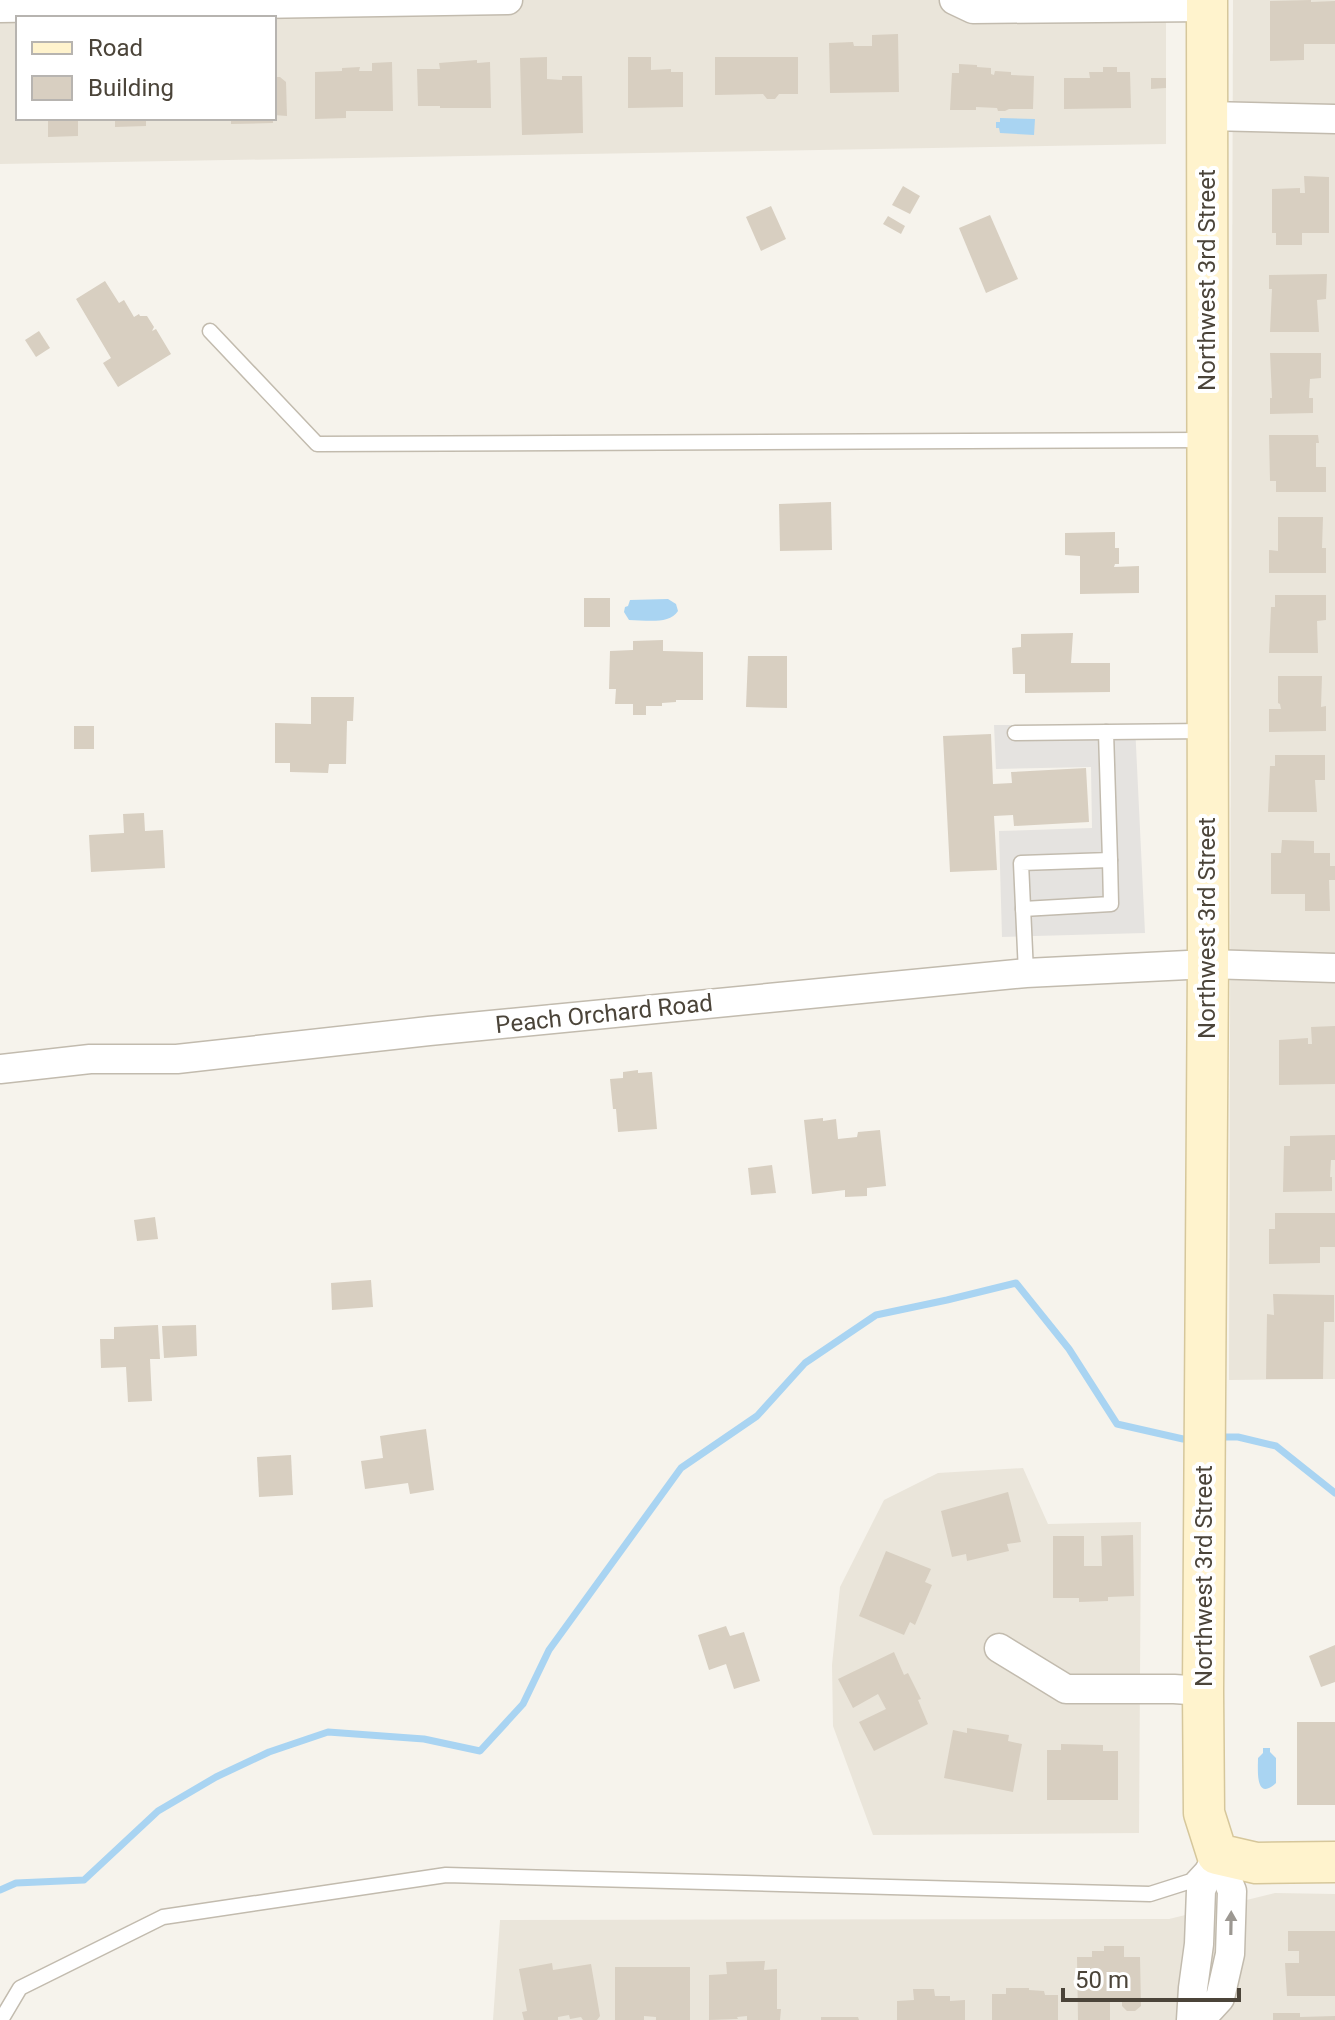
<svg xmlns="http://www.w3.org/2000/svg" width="1335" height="2020" viewBox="0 0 1335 2020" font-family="Roboto,sans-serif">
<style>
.residential{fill:#eae5da;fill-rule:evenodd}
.parking{fill:#e5e3e0}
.water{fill:#a9d4f2}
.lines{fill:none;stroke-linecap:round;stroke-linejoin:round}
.stream{stroke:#a9d4f2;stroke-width:7}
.building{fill:#d8cfc1}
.lane-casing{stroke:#c2bbae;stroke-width:17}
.street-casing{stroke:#c2bbae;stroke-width:31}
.secondary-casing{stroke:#d6c79b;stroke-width:43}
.lane{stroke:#fff;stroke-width:14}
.street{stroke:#fff;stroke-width:28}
.secondary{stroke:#fff3cd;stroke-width:40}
.oneway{fill:#9c9892}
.labels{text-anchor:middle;stroke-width:8;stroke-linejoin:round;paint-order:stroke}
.street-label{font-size:24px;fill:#4b4439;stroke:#fff}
</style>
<rect width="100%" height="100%" fill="#f6f3ec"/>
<g class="residential">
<path d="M0,0H1166V144L0,164ZM18,18H274V118H18Z"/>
<path d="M1233,0H1335V1379L1229,1380Z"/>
<path d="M1023,1468L1048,1524L1141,1522L1139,1833L873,1835L833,1726L832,1665L840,1587L884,1500L938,1473Z"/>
<path d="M1275,1893L1335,1894V2020H493L500,1920L1169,1919Z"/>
</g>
<path class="parking" d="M994,725H1135L1145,933L1002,937L999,831L1092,828L1091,767L996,769Z"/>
<g class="water">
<path d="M1000,118L1035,119L1034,135L1000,133L999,128H996V122H1000Z"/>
<path d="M668,599L676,604L678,611C669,625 645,620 629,620L624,612L625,607L628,606L630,600Z"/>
<path d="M1263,1748H1270V1752L1276,1758V1783C1255,1802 1258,1770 1258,1758L1263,1753Z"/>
</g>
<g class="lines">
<g class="stream">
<path d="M1226,1437H1238L1276,1446L1335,1493"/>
<path d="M0,1890L16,1883L84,1880L158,1811L216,1777L269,1752L328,1732L424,1739L480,1751L523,1704L549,1650L681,1468L757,1416L805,1363L876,1315L947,1300L1016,1283L1069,1349L1117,1424L1183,1439"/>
</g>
</g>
<g class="building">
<path d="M1311,0V2L1335,1V44H1304V60L1270,61V1Z"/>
<path d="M898,34L899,92L830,93L829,43L853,42L854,46H872V35Z"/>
<path d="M547,57V79L562,80V76H582L583,133L522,135L520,58Z"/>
<path d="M628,57H651V70L671,69V72H683V107L628,108Z"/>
<path d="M715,57H798V94H779L775,99H767L763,94L715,95Z"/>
<path d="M477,60V63L490,62L491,108H440V106H418L417,69H440L439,63Z"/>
<path d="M392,62L393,111H346V118L315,119V72L342,71V68L360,67L359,71H372V63Z"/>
<path d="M959,64L977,65V67L991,68V74L994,75L995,71L1011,72V75L1034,76L1033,109H1009L1005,111H998L997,108L976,107V110H950L952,73H959Z"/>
<path d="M1103,67H1117V72H1130L1131,108L1064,109V78H1090L1089,72H1103Z"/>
<path d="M274,77H280L286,82L287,116L274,115Z"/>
<path d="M1151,78H1166V88L1151,89Z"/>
<path d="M48,118H78V136L48,137Z"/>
<path d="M115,118H162V121H146V126L115,127Z"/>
<path d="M231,118H273V123L231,124Z"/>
<path d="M1304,176L1329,177V233H1302V245H1276V233H1272V189L1300,188V193H1305Z"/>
<path d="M903,186L920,196L910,214L892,205Z"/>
<path d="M771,206L786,239L761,251L746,217Z"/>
<path d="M990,215L1018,279L986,293L959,228Z"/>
<path d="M888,216L905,226L901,234L883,224Z"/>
<path d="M1327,274L1326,299L1317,300L1319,332H1270L1272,289H1269V275Z"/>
<path d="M105,281L119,303L124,300L134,317L139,314L140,316H147L154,327L152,331L156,329L171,354L118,387L103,363L111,358L76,299Z"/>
<path d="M39,331L50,348L36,357L25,340Z"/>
<path d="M1270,353H1321V378L1310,379L1309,398H1313V413L1270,414V398H1272Z"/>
<path d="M1269,435H1318L1319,443H1316V467H1326V492H1276V481H1270Z"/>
<path d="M831,502L832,550L780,551L779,504Z"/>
<path d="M1278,517H1323L1322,548H1326V573H1269V550L1278,551Z"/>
<path d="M1115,532V548H1119V564H1115L1114,567L1139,566V593L1080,594V556L1065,555V533Z"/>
<path d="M1275,595H1326V620L1317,621L1318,653H1269L1271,607H1275Z"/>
<rect x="584" y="598" width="26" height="29"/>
<path d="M1073,633L1071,663H1110V692L1025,693V674H1013L1012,648L1021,647V634Z"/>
<path d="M663,640V651L703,652V700H676V702L662,703V706H646V715H633V704H615L616,689H609L610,651L633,650V641Z"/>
<path d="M748,656H787V708L746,707Z"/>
<path d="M1278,676H1322L1321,707L1326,706V731L1269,732V709H1281L1280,704L1278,703Z"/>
<path d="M311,697H354L353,721H347L346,764H329L328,773L290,772V763H275V723L311,724Z"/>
<rect x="74" y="726" width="20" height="23"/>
<path d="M991,734L993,784L1012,783L1011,772L1086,768L1089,822L1014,826L1013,815L994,816L997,870L950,872L943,736Z"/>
<path d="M1275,755H1325V780H1315L1317,812H1268L1270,766H1275Z"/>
<path d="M144,813L145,831L163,830L165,868L91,872L89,835L124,833L123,814Z"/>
<path d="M1282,840L1314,841V853H1330V866H1335V880H1329L1330,911H1305V894H1271V853H1281Z"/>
<path d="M1335,1026V1084L1279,1085V1040L1308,1038V1044H1312L1311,1027Z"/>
<path d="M638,1070V1073L652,1072L657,1129L618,1132L616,1109H613L610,1079L623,1078V1072Z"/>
<path d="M823,1118V1121L836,1119L838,1139L857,1137L858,1132L880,1130L886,1186L867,1188V1196L845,1197V1190L812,1194L804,1120Z"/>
<path d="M1335,1135V1160H1331L1330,1177H1332V1191L1283,1192L1284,1146H1290V1136Z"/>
<path d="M772,1165L776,1193L751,1195L748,1168Z"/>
<path d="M1275,1213H1335V1247H1320V1263L1269,1264V1229H1275Z"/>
<path d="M155,1217L158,1239L137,1241L134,1220Z"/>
<path d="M371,1280L373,1307L332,1310L331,1283Z"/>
<path d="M1273,1294L1334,1295V1322H1324L1323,1379H1266L1267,1314L1274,1315Z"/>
<path d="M158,1325L160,1359H150L152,1401L128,1402L126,1367L101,1368L100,1339H114V1327Z"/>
<path d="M196,1325L197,1356L164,1358L162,1326Z"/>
<path d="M426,1429L434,1490L410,1494L408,1483L365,1489L361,1461L383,1458L380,1436Z"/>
<path d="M291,1455L293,1495L259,1497L257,1457Z"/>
<path d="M1008,1492L1021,1542L1007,1544L1009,1551L967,1561L966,1554L952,1557L941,1511Z"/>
<path d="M1133,1535L1134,1596L1108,1597V1601L1079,1602V1598H1053V1536H1084V1566H1102L1101,1536Z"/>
<path d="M886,1551L931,1569L925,1582L932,1585L915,1625L910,1622L904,1635L859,1616Z"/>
<path d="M726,1626L730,1636L744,1632L760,1681L734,1689L726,1664L709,1670L698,1635Z"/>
<path d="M1335,1645V1682L1321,1687L1309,1656Z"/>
<path d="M894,1652L904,1675L908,1673L921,1699L918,1700L928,1724L874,1751L859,1722L886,1709L878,1694L853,1708L838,1679Z"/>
<rect x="1297" y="1722" width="38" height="83"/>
<path d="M967,1728L1009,1735L1008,1741L1022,1744L1013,1792L944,1778L953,1730L967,1733Z"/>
<path d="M1061,1744L1103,1745V1751H1118V1800H1047V1750H1061Z"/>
<path d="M1288,1931H1335V1996H1287L1285,1963H1299V1951H1288Z"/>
<path d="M1104,1946H1124V1957H1140L1141,2006L1135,2011H1127L1122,2006V2002L1110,2000V2020H1078L1077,1957H1092V1951H1104Z"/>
<path d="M765,1961L764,1970L777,1969V2009H781L780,2020H747V2016L737,2017L738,2019L709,2020V1975L727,1974L726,1962Z"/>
<path d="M552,1963L553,1970L591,1964L600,2016L597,2020H583L581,2017L570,2019L569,2015L558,2017V2020H524L522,2012L527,2011L519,1969Z"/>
<path d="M615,1967H690V2020H656V2017L644,2016V2020H615Z"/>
<path d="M1006,1988H1029V1990L1044,1991L1045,1995H1058V2020H992V1994H1006Z"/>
<path d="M913,1989H934L935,1996H950V2001L965,2000V2020H897V2001L914,2000Z"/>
<path d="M1273,2013H1300V2017L1335,2016V2020H1273Z"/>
<path d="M821,2017H858L859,2020H821Z"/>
</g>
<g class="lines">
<g class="lane-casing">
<g id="lane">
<path d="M210,331L317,444L1205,440"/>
<path d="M1015,733L1106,732"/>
<path d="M1023,909L1111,904L1110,860"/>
<path d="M1026,973L1021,863L1110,860L1106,732L1207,731"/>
<path d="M1,2020L20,1988L163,1917L446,1875L1150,1894L1191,1881L1203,1868"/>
</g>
</g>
<g class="street-casing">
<g id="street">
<path d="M954,0L973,9L1207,7"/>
<path d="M0,8L508,0"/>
<path d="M1208,116L1335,119"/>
<path d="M0,1069L90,1059H177L429,1031L1026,973L1208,964L1335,968"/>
<path d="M999,1648L1066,1689H1174L1203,1691"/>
<path d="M1191,2020L1193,1988L1199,1944L1201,1890L1217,1854"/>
<path d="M1200,2020L1220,1998L1230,1954L1232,1891L1217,1854"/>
</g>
</g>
<g class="secondary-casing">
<path id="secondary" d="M1207,0L1208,964L1203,1691L1204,1813L1217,1854L1256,1863L1335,1862"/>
</g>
<use href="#lane" class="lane"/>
<use href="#street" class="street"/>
<use href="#secondary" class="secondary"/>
</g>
<defs><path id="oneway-solid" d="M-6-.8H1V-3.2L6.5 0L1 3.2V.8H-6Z" transform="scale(2)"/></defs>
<use class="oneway" href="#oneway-solid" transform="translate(1231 1923) rotate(-89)"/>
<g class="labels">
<g class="street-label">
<text transform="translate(1207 280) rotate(-90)" y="8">Northwest 3rd Street</text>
<text transform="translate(1207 928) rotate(-90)" y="8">Northwest 3rd Street</text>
<text transform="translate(604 1014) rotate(-6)" y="8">Peach Orchard Road</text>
<text transform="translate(1204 1576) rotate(-90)" y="8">Northwest 3rd Street</text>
</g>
</g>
<rect x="16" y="16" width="260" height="104" fill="#ffffff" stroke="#b7b4b0" stroke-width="2"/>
<rect x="32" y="42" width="40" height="12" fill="#fff3cd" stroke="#b7b4b0" stroke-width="2"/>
<text x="88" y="56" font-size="24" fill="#4b4439">Road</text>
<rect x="32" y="76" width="40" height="24" fill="#d8cfc1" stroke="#b7b4b0" stroke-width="2"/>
<text x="88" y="96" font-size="24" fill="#4b4439">Building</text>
<path d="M1063 1988v12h176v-12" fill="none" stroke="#4b4439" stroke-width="4"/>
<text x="1075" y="1988" font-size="24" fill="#4b4439" stroke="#ffffff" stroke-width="6" paint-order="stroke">50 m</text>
</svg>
